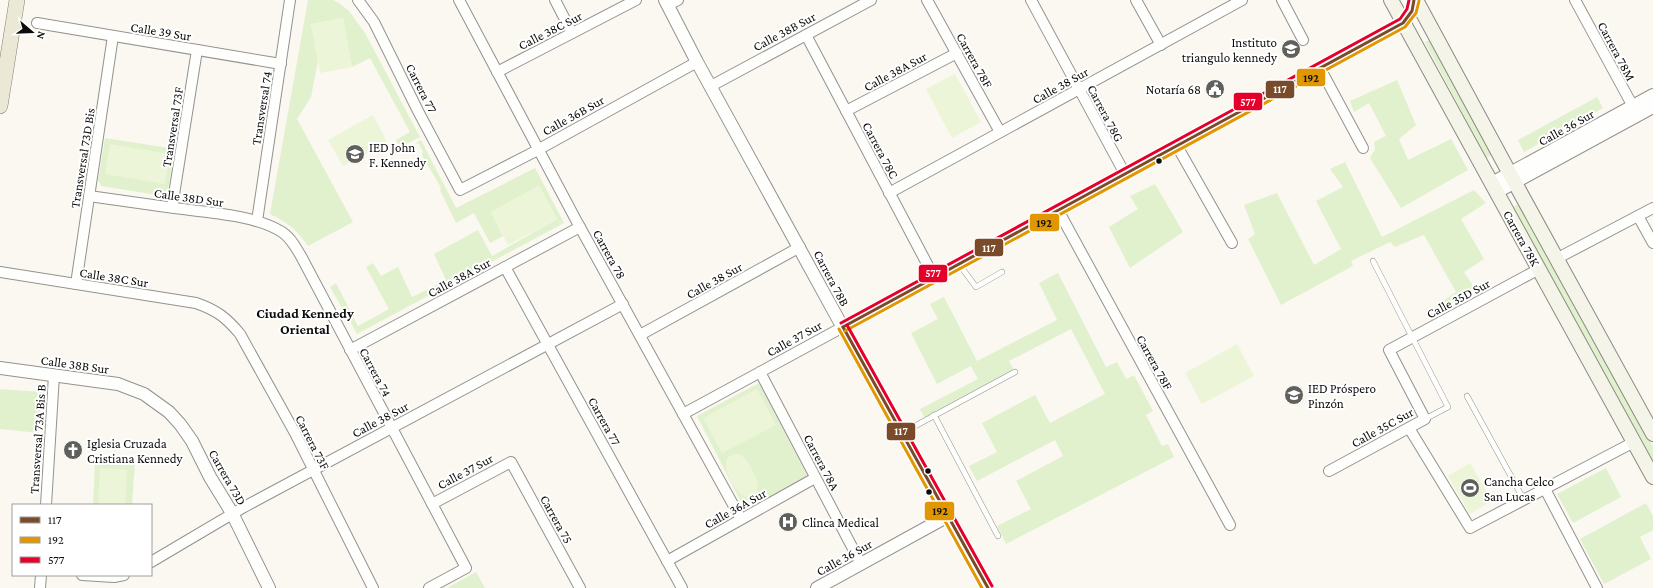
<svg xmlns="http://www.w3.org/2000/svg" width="1653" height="588" viewBox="0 0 1653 588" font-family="'Crimson Pro',serif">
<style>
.green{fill:#e1f1ce}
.pitch{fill:#ecf5d8}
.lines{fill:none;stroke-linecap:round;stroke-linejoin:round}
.service-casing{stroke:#93928f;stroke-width:6}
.minor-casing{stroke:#93928f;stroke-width:12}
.tertiary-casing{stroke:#93928f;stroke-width:14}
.secondary-casing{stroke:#8a8985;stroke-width:16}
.primary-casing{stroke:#80807c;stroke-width:16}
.service{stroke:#fefefd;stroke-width:5}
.minor{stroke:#fefefd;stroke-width:10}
.tertiary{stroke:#fefefd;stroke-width:12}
.secondary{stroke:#f4f4e8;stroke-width:14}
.primary{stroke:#ece8d6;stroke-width:15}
.bus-1-casing{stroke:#fff;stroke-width:6}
.bus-2-casing{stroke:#fff;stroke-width:6}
.bus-3-casing{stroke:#fff;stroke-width:6}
.bus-1{stroke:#7a4b2a;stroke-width:3}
.bus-2{stroke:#e09701;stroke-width:3}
.bus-3{stroke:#e4002b;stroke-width:3}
.bus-dot{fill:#0c0c0c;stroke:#fff;stroke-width:1.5}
.labels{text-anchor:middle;stroke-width:4;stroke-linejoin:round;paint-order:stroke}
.street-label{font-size:13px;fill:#0c0c0c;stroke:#fff}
.poi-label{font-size:13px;fill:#0c0c0c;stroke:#fff;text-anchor:start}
.neighbourhood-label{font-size:14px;font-weight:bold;fill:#0c0c0c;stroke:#fff}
.line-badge{stroke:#fff;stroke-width:1.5}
.badge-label{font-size:11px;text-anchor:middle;font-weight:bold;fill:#fff}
.pale-badge-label{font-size:11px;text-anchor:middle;font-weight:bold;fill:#111}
</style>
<rect width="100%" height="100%" fill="#faf8f0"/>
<g class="green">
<path d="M308,0H333L339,3L349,11L365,33L420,137L400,147L396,140L410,132L370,58L352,67L343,18L311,24L318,61L311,97L297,119L353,222L308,246C296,229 288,223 270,214Z"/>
<path d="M1432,39L1494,154L1486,158L1425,42Z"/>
<path d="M1397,80L1416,125L1399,139L1408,160L1451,139L1468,170L1401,208L1370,158L1375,149L1374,142L1386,136L1369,103L1354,112L1350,101Z"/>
<path d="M1597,97L1603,108L1524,152L1518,140Z"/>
<path d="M105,138L175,149L167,195L163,196L101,186L98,180Z"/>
<path d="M421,140L456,208L535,168L564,223L357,334L330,287L336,283L358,326L389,309L366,267L373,263L381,276L398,267L412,297L446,280L434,254L478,230L492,256L557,219L539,186L491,212L503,236L490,243L474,213L456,223L440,190L441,188C435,176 428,167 422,155L423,152L419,144L416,143Z"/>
<path d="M1345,162L1382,237L1474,190L1486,203L1461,219L1484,259L1464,272L1476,290L1432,320L1427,312L1456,292L1424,235L1395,247L1390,242L1351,261L1353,266L1281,305L1248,239L1255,234L1244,205L1277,193L1314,265L1341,249L1316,201L1343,187L1330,169Z"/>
<path d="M1155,184L1183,232L1130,268L1109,227L1138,209L1130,196Z"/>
<path d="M1520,203L1653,447V464L1513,207Z"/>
<path d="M1058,273L1106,367L1117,362L1126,379L1134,375L1153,411L1146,415L1162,446L1168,444L1174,457L1006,544L997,526L1031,509L1016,481L1063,456L1055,440L977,481L969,466L997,452L982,423L1035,395L1050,423L1105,394L1071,329L1009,361L1015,372L925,419L920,409L978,379L971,366L937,384L911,333L938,319L930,304L944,297L977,361L1057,320L1039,283Z"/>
<path d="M759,383L808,477L745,510L697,416Z"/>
<path d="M0,389L42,392L39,433L0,429Z"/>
<path d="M95,459L135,462L132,505H93Z"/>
<path d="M1606,468L1621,497L1573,523L1557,494Z"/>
<path d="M1646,503L1653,516V530L1640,537L1651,559L1604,584L1580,539Z"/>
<path d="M476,572L485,588H447Z"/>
</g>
<g class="pitch">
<path d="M343,18L352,67L320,73L311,24Z"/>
<path d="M955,74L981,122L952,138L926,89Z"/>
<path d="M373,115L387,142L343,166L328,140Z"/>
<path d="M110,144L170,154L165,184L105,174Z"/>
<path d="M539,186L557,219L508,245L491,212Z"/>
<path d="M1237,344L1254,376L1202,404L1185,373Z"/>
<path d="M757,389L776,425L722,453L703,418Z"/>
<path d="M739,454C750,459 771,500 746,497C736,496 711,453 739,454Z"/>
<path d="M1470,463L1492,501L1470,514L1448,476Z"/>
<path d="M100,468L127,470L125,505H98Z"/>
</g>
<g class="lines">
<g class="service-casing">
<g id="service">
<path d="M1373,261L1448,407L1425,419"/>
<path d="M959,264L976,287L1002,272"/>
<path d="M1467,396L1524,500"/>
<path d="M934,415L998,536"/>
<path d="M902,433L1015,372"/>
</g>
</g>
<g class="minor-casing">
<g id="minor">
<path d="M358,0L374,22L418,111L460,190L532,153L697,62"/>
<path d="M459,0L576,220L741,519"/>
<path d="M555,0L572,33"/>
<path d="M927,0L1000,132"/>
<path d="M1031,0L1125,174"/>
<path d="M1136,0L1161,45"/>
<path d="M1282,0L1303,40"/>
<path d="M1575,0L1636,112"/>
<path d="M668,5L678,0"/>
<path d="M37,23L281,64"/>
<path d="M806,35L934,277"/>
<path d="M1320,68L1363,148"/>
<path d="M497,72L636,0"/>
<path d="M711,86L871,0"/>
<path d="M846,111L957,53"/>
<path d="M1177,146L1232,243"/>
<path d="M889,193L1242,0"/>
<path d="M89,196C117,200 146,204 174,208C205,212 256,215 282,232C291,238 297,249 302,258L466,568L429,588"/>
<path d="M172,207L197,50"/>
<path d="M1058,210L1230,525"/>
<path d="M1638,216L1653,243"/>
<path d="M257,221L290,0"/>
<path d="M1556,259L1653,208"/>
<path d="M505,267L682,588"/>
<path d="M0,272L196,303C216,310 226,317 240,334L295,433L373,588"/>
<path d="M76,284L113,36"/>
<path d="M640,335L800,247"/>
<path d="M350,350L580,227"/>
<path d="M760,372L861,564"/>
<path d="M683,414L843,327"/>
<path d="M1409,428L1470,528L1634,442"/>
<path d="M1329,471L1425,419L1389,350L1539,269"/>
<path d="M1545,489L1597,588"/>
<path d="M432,504L511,462L580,588"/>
<path d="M46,505L54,375"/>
<path d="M667,561L815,478"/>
<path d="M151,562L244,507L623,304"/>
<path d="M82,575L114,577L124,575"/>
<path d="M40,588L41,575"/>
</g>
</g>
<g class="tertiary-casing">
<g id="tertiary">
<path d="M665,0L697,62L837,317L988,588"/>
<path d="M1492,183L1653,95"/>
<path d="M1497,192L1653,107"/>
<path d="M843,327L1403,23"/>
<path d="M0,368L118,384L144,394L169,412L180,424L192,441L210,477L232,513L269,588"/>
<path d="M817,588L948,516"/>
</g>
</g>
<g class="secondary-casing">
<g id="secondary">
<path d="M1391,0L1653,477"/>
<path d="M1416,0L1510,174L1653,434"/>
</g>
</g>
<g class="primary-casing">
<path id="primary" d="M0,106L17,0"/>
</g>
<use href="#service" class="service"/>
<use href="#minor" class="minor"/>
<use href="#tertiary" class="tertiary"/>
<use href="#secondary" class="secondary"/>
<use href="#primary" class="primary"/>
<g class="bus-1-casing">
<g id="bus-1">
<path d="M843,327L1403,23L1412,11L1414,0"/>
<path d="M843,327L988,588"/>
</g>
</g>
<g class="bus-2-casing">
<g id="bus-2">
<path d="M839,329L982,588"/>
<path d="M845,331L1405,27L1416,13L1419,1"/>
</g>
</g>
<g class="bus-3-casing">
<g id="bus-3">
<path d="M841,323L1400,19L1407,9L1409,0"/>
<path d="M847,325L992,586"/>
</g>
</g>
<use href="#bus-1" class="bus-1"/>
<use href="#bus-2" class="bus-2"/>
<use href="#bus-3" class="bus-3"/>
</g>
<defs>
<g id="school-disc" transform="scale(1)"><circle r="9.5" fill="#5f5f5c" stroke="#fff"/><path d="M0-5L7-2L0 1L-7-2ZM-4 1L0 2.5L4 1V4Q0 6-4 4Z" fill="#fff"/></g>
<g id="civic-disc" transform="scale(1)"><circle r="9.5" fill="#5f5f5c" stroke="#fff"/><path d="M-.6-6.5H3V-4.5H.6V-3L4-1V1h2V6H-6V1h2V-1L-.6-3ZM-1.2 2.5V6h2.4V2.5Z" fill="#fff"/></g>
<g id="church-disc" transform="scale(1)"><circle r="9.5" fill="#5f5f5c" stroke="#fff"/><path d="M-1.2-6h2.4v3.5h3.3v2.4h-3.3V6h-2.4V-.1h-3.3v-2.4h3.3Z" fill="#fff"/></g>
<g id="stadium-disc" transform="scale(1)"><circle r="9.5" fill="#5f5f5c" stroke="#fff"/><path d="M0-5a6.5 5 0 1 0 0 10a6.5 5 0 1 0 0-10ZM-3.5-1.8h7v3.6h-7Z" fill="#fff"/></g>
<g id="hospital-disc" transform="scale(1)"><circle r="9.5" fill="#5f5f5c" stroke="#fff"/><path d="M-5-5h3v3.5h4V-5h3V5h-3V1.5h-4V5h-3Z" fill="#fff"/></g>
</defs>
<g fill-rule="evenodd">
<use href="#school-disc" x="1291" y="49"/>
<use href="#civic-disc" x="1215" y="89"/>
<use href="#school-disc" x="355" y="154"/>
<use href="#school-disc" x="1294" y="395"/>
<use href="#church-disc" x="73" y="450"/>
<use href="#stadium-disc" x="1470" y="488"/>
<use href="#hospital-disc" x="788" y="522"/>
</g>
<g class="bus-dot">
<circle cx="1159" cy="161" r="3.5"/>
<circle cx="928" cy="471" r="3.5"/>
<circle cx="929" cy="492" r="3.5"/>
</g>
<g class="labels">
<g class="street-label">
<text transform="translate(550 30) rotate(-27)" y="5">Calle 38C Sur</text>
<text transform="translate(161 31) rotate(9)" y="5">Calle 39 Sur</text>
<text transform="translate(784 31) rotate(-28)" y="5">Calle 38B Sur</text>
<text transform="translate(1617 51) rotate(62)" y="5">Carrera 78M</text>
<text transform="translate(975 60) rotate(61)" y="5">Carrera 78F</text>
<text transform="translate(895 71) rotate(-28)" y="5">Calle 38A Sur</text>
<text transform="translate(1060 85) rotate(-29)" y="5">Calle 38 Sur</text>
<text transform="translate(422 88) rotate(63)" y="5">Carrera 77</text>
<text transform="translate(261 108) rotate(-81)" y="5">Transversal 74</text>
<text transform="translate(1106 113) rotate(62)" y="5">Carrera 78G</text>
<text transform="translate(573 115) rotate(-29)" y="5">Calle 36B Sur</text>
<text transform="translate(172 127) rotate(-81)" y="5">Transversal 73F</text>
<text transform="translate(1566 127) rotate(-29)" y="5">Calle 36 Sur</text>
<text transform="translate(881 150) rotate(62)" y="5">Carrera 78C</text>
<text transform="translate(82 158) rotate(-81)" y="5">Transversal 73D Bis</text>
<text transform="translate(189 197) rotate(8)" y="5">Calle 38D Sur</text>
<text transform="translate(1522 238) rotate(61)" y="5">Carrera 78K</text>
<text transform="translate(610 254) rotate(61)" y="5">Carrera 78</text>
<text transform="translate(114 277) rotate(9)" y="5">Calle 38C Sur</text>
<text transform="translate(459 277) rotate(-28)" y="5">Calle 38A Sur</text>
<text transform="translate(832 278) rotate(62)" y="5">Carrera 78B</text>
<text transform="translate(714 280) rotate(-29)" y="5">Calle 38 Sur</text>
<text transform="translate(1458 298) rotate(-28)" y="5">Calle 35D Sur</text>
<text transform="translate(794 338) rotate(-29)" y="5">Calle 37 Sur</text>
<text transform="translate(1155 362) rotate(61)" y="5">Carrera 78F</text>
<text transform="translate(75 364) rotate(8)" y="5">Calle 38B Sur</text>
<text transform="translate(376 372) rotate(62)" y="5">Carrera 74</text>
<text transform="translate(380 419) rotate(-28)" y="5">Calle 38 Sur</text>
<text transform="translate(605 421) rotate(61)" y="5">Carrera 77</text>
<text transform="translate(1382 427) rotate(-29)" y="5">Calle 35C Sur</text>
<text transform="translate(37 439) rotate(-86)" y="5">Transversal 73A Bis B</text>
<text transform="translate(313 442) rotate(63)" y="5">Carrera 73F</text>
<text transform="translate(822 462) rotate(62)" y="5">Carrera 78A</text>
<text transform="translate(465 471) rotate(-28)" y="5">Calle 37 Sur</text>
<text transform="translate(228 477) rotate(60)" y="5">Carrera 73D</text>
<text transform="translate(735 508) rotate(-29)" y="5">Calle 36A Sur</text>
<text transform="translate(557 519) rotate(61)" y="5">Carrera 75</text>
<text transform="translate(844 557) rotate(-29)" y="5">Calle 36 Sur</text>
</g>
<g class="poi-label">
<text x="1277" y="47" text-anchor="end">Instituto<tspan x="1277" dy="15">triangulo kennedy</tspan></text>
<text x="1201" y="94" text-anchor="end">Notaría 68</text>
<text x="369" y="152">IED John<tspan x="369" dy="15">F. Kennedy</tspan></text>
<text x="1308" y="393">IED Próspero<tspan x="1308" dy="15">Pinzón</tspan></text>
<text x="87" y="448">Iglesia Cruzada<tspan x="87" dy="15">Cristiana Kennedy</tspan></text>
<text x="1484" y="486">Cancha Celco<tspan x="1484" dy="15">San Lucas</tspan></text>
<text x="802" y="527">Clinca Medical</text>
</g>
<g class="neighbourhood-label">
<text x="305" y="318">Ciudad Kennedy<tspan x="305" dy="16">Oriental</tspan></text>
</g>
</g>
<g class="line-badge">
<rect x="1296" y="68" width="30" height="19" rx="4" fill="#e09701"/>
<rect x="1265" y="80" width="30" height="19" rx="4" fill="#7a4b2a"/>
<rect x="1233" y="92" width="30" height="19" rx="4" fill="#e4002b"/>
<rect x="1029" y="213" width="31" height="19" rx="4" fill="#e09701"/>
<rect x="974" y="238" width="30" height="19" rx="4" fill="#7a4b2a"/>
<rect x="918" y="264" width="30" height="19" rx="4" fill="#e4002b"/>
<rect x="886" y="422" width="30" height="19" rx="4" fill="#7a4b2a"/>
<rect x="924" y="501" width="31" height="20" rx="4" fill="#e09701"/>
</g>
<g class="badge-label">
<text x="1280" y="93">117</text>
<text x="1248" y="106">577</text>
<text x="989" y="252">117</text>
<text x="933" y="277">577</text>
<text x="901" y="435">117</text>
</g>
<g class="pale-badge-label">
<text x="1311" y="82">192</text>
<text x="1044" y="227">192</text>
<text x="940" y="515">192</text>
</g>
<rect x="12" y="504" width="140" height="72" fill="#ffffff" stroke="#9e9e9e"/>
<rect x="20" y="517" width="20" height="6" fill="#7a4b2a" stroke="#9e9e9e"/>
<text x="48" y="524" font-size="12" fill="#0c0c0c">117</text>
<rect x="20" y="537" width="20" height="6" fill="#e09701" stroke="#9e9e9e"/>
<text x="48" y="544" font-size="12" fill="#0c0c0c">192</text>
<rect x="20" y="557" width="20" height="6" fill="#e4002b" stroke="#9e9e9e"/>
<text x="48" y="564" font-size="12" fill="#0c0c0c">577</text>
<g transform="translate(32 32) rotate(109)" stroke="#ffffff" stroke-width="3" paint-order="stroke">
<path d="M0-3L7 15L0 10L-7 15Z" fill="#0c0c0c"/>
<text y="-6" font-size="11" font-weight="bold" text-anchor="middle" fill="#0c0c0c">N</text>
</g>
</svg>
